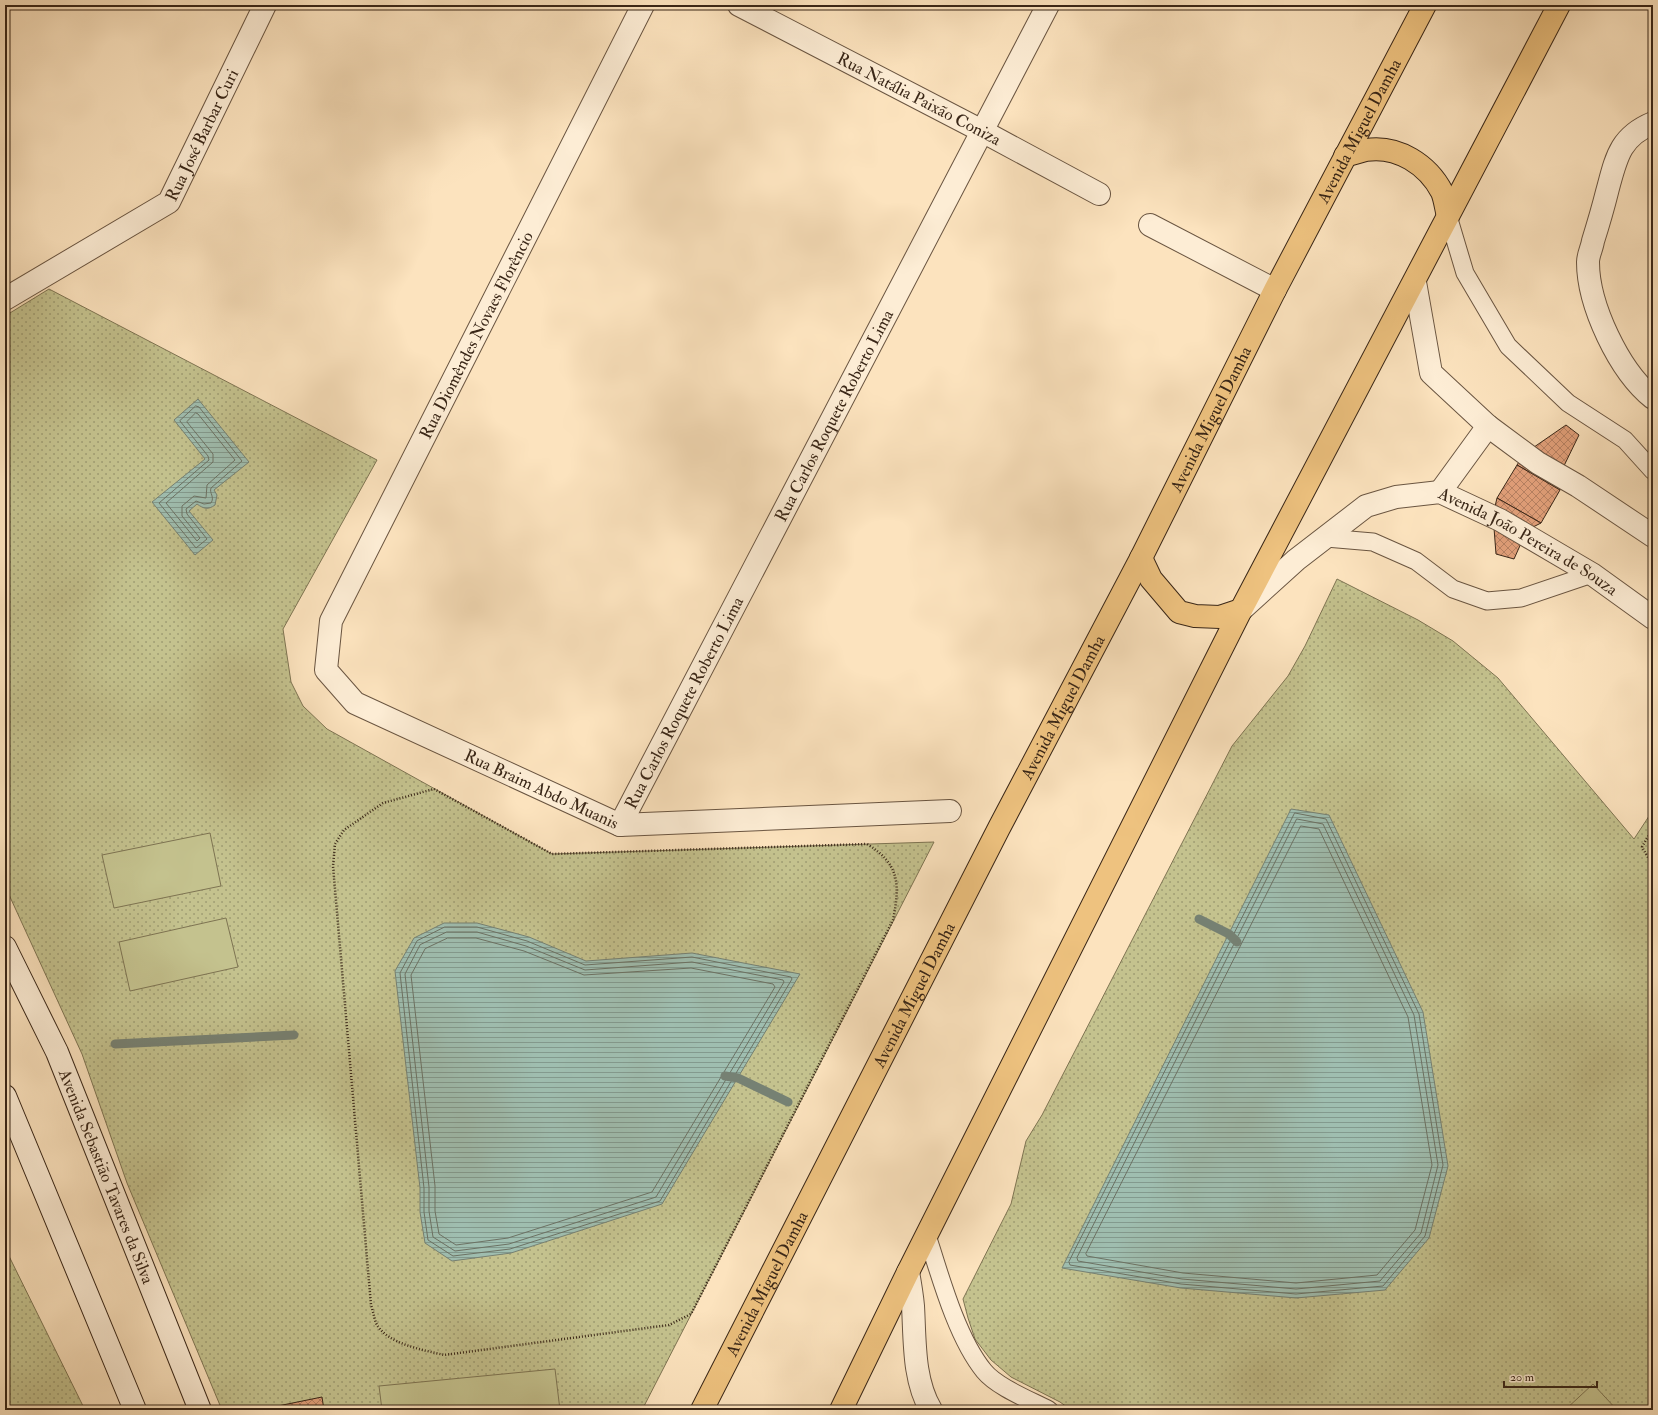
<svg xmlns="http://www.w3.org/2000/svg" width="1658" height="1415" viewBox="0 0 1658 1415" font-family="'IM FELL Double Pica',serif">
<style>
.grass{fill:url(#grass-dots);stroke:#7e7452}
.pitch{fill:#c4c28e;stroke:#7e7452}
.water{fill:url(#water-rules);stroke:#768173}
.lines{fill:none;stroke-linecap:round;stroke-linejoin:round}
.shore{stroke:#6c7264;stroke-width:1}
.stream{stroke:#768173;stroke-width:9}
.building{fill:url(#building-cross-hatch);stroke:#392617}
.service-casing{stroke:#6a5541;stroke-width:19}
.minor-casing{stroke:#6a5541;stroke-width:24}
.secondary-casing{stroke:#392617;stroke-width:24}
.primary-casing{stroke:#392617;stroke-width:24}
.path{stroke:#392617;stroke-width:2.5;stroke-dasharray:1 2;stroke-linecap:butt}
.service{stroke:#fdedd5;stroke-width:17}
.minor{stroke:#fdedd5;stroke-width:22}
.secondary{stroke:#fdedd5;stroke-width:22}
.primary{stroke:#eec27f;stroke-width:22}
.labels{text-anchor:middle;stroke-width:3;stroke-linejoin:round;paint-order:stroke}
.street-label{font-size:17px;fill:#392617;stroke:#fdedd5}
</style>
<defs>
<pattern id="grass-dots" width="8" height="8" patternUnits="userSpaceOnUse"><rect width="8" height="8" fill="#c4c28e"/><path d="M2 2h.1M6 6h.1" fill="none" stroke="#a09d73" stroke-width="1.8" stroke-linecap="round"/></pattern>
<pattern id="water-rules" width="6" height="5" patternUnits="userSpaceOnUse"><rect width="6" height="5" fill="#9fbeb0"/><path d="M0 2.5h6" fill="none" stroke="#839a8e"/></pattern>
<pattern id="building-cross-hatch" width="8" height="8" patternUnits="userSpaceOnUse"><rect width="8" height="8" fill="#e19f79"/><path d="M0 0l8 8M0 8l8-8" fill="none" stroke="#b78162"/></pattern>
</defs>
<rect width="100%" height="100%" fill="#fce3be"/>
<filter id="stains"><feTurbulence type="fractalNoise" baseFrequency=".005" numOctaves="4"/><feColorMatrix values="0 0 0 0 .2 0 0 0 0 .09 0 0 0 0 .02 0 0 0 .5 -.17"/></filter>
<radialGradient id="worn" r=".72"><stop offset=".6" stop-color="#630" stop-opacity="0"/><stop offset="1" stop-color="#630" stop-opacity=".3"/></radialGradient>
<g class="grass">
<path d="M49,289L377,460L283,629L291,682L303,706L327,729L552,854L934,842L642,1410H222L127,1183L82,1054L5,886V590L7,588L5,584V316Z"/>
<path d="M1337,579L1418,620L1453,641L1498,678L1634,839L1653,810V1410H1071L1060,1402L1011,1377L991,1360L975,1339L968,1318L963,1299L1011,1204L1026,1141L1042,1115L1232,746L1288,676L1305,646Z"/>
<path d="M5,1248L85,1410H48L45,1407L27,1406L20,1410H5Z"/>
</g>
<g class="pitch">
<path d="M210,833L221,886L114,908L102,855Z"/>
<path d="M226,918L238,967L130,991L119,942Z"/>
<path d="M555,1369L560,1410H382L379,1386Z"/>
<path d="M1593,1384L1617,1410H1565Z"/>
</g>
<g class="water">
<path d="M198,399L249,462L214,490L217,495L215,505C208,510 204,509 197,504L189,511L213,540L195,555L152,502L205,459L174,420Z"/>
<path d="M1291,809L1329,815L1423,1012L1448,1166L1429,1238L1385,1290L1296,1298L1181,1288L1062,1268Z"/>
<path d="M444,923H477L529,937L586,961L692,953L800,974L662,1204L511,1253L452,1261L425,1243L420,1212V1188L395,971L414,938Z"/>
</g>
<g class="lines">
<g class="shore">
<path d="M196,406L199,407L242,461L211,488C209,493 215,497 211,503L204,504L196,501L186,509L187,514L207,539L196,548L159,503L209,460L208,456L180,421Z"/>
<path d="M196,413L198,414L235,460L207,485L206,498L194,496L182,506V516L200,538L197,541L166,503L213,462V454L187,422Z"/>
<path d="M1295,813L1326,819L1419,1014L1443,1165L1425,1236L1383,1286L1296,1294L1181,1284L1070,1265L1069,1262Z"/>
<path d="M1297,819L1323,824L1414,1015L1438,1165L1421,1233L1380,1281L1296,1289L1182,1279L1078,1261L1077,1258Z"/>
<path d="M1301,826L1319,829L1408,1017L1432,1165L1415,1230L1377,1275L1296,1283L1183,1273L1087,1256L1086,1254Z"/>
<path d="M445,927H477L527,941L585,965L692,957L791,977L792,979L660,1201L510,1249L453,1256L428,1240L424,1212V1188L400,973L417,941Z"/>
<path d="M447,932H477L526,946L585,970L692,962L783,980L784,982L656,1197L509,1244L455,1251L433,1237L429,1211V1187L405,974L420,945Z"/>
<path d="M448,938H476L524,951L584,975L691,968L773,984L775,987L652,1192L508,1238L456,1245L439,1234L435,1211V1186L411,975L425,949Z"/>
</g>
<g class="stream">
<path d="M1199,919L1229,934L1237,942"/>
<path d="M115,1044L294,1035"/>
<path d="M725,1076L738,1078L788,1102"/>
</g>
</g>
<g class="building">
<path d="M1566,425L1579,435L1560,474V490L1517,465L1524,454Z"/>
<path d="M1517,465L1560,490L1541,523L1497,498Z"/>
<path d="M1497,498L1541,523L1527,530L1514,559L1496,554L1493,515Z"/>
<path d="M322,1397L324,1410H268V1408Z"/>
</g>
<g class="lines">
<g class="service-casing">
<g id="service">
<path d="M1448,216L1465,273L1508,346L1568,403L1625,440L1653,471"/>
<path d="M1326,538L1373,542L1416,561L1453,589L1487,601L1521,598L1592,574"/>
<path d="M927,1235C940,1276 957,1338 984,1371C997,1387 1030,1400 1049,1410"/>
</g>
</g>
<g class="minor-casing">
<g id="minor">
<path id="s1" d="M643,5L331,621L326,670L355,703L620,825L950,811"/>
<path id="s2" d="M739,5L982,131L1099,194"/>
<path d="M1653,123C1619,137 1616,159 1607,192C1603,208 1598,225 1593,241C1592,248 1588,255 1588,262C1588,305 1619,371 1653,398"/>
<path d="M1150,225L1275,290"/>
<path d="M1415,282L1431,373L1488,426L1538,463L1578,486L1653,536"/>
<path id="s3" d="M5,299L169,202L265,5"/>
<path d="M1440,492L1488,426"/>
<path id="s4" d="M1242,609L1296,560L1366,506L1396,497L1440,492L1500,520L1592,574L1653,618"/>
<path id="s5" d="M620,825L1048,5"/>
<path d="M908,1272C910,1283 912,1295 913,1306C915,1340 913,1380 931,1410"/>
</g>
</g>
<g class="secondary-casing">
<g id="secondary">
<path id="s6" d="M5,947L57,1052L200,1410"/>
<path d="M5,1096L135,1410"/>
</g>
</g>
<g class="primary-casing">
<g id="primary">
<path d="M1345,156C1351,154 1359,152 1366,150C1398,145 1428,165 1442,192C1445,199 1446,209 1448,216"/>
<path d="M1141,558L1151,579L1179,612L1195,616L1220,617L1241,610"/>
<path id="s7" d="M702,1410L999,828L1141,558L1275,290L1425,5"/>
<path d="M841,1410L908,1272L1241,610L1559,5"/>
</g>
</g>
<g class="path">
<path d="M434,789L552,854L867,844C900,864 900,885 893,920L691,1314L669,1325L444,1355C424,1350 386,1344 376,1323C374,1317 373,1311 371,1305L333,866L335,844L344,830L383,803Z"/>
<path d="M1653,828L1642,847L1653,866"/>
</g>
<use href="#service" class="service"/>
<use href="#minor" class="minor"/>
<use href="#secondary" class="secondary"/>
<use href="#primary" class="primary"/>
</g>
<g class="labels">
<g class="street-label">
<text dy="6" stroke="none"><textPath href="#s2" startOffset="203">Rua Natália Paixão Coniza</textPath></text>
<text dy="6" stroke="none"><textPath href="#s7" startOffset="1438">Avenida Miguel Damha</textPath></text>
<text dy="6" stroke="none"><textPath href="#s3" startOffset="265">Rua José Barbar Curi</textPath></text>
<text transform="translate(476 335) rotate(-63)" y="6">Rua Diomêndes Novaes Florêncio</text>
<text dy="6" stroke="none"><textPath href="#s5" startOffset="462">Rua Carlos Roquete Roberto Lima</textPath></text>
<text dy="6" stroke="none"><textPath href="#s7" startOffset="1114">Avenida Miguel Damha</textPath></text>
<text dy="6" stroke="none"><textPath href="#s4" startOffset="338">Avenida João Pereira de Souza</textPath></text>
<text dy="6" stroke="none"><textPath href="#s5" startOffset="138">Rua Carlos Roquete Roberto Lima</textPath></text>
<text dy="6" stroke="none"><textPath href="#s7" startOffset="790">Avenida Miguel Damha</textPath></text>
<text dy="6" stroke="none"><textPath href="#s1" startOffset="989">Rua Braim Abdo Muanis</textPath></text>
<text dy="6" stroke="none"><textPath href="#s7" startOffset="466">Avenida Miguel Damha</textPath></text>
<text dy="6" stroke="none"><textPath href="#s6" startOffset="251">Avenida Sebastião Tavares da Silva</textPath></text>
<text dy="6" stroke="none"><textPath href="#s7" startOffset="142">Avenida Miguel Damha</textPath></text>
</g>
</g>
<rect width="1658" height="1415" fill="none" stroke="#fce3be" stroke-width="20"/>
<rect x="6" y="6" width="1646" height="1403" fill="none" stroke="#392617" stroke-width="2"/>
<rect x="10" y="10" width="1638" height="1395" fill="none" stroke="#392617"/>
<path d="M1504 1381v6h93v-6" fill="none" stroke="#392617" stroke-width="2"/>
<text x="1510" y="1381" font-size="12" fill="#392617" stroke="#fdedd5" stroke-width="3" paint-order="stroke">20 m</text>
<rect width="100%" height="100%" filter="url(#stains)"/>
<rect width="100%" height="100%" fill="url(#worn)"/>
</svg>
